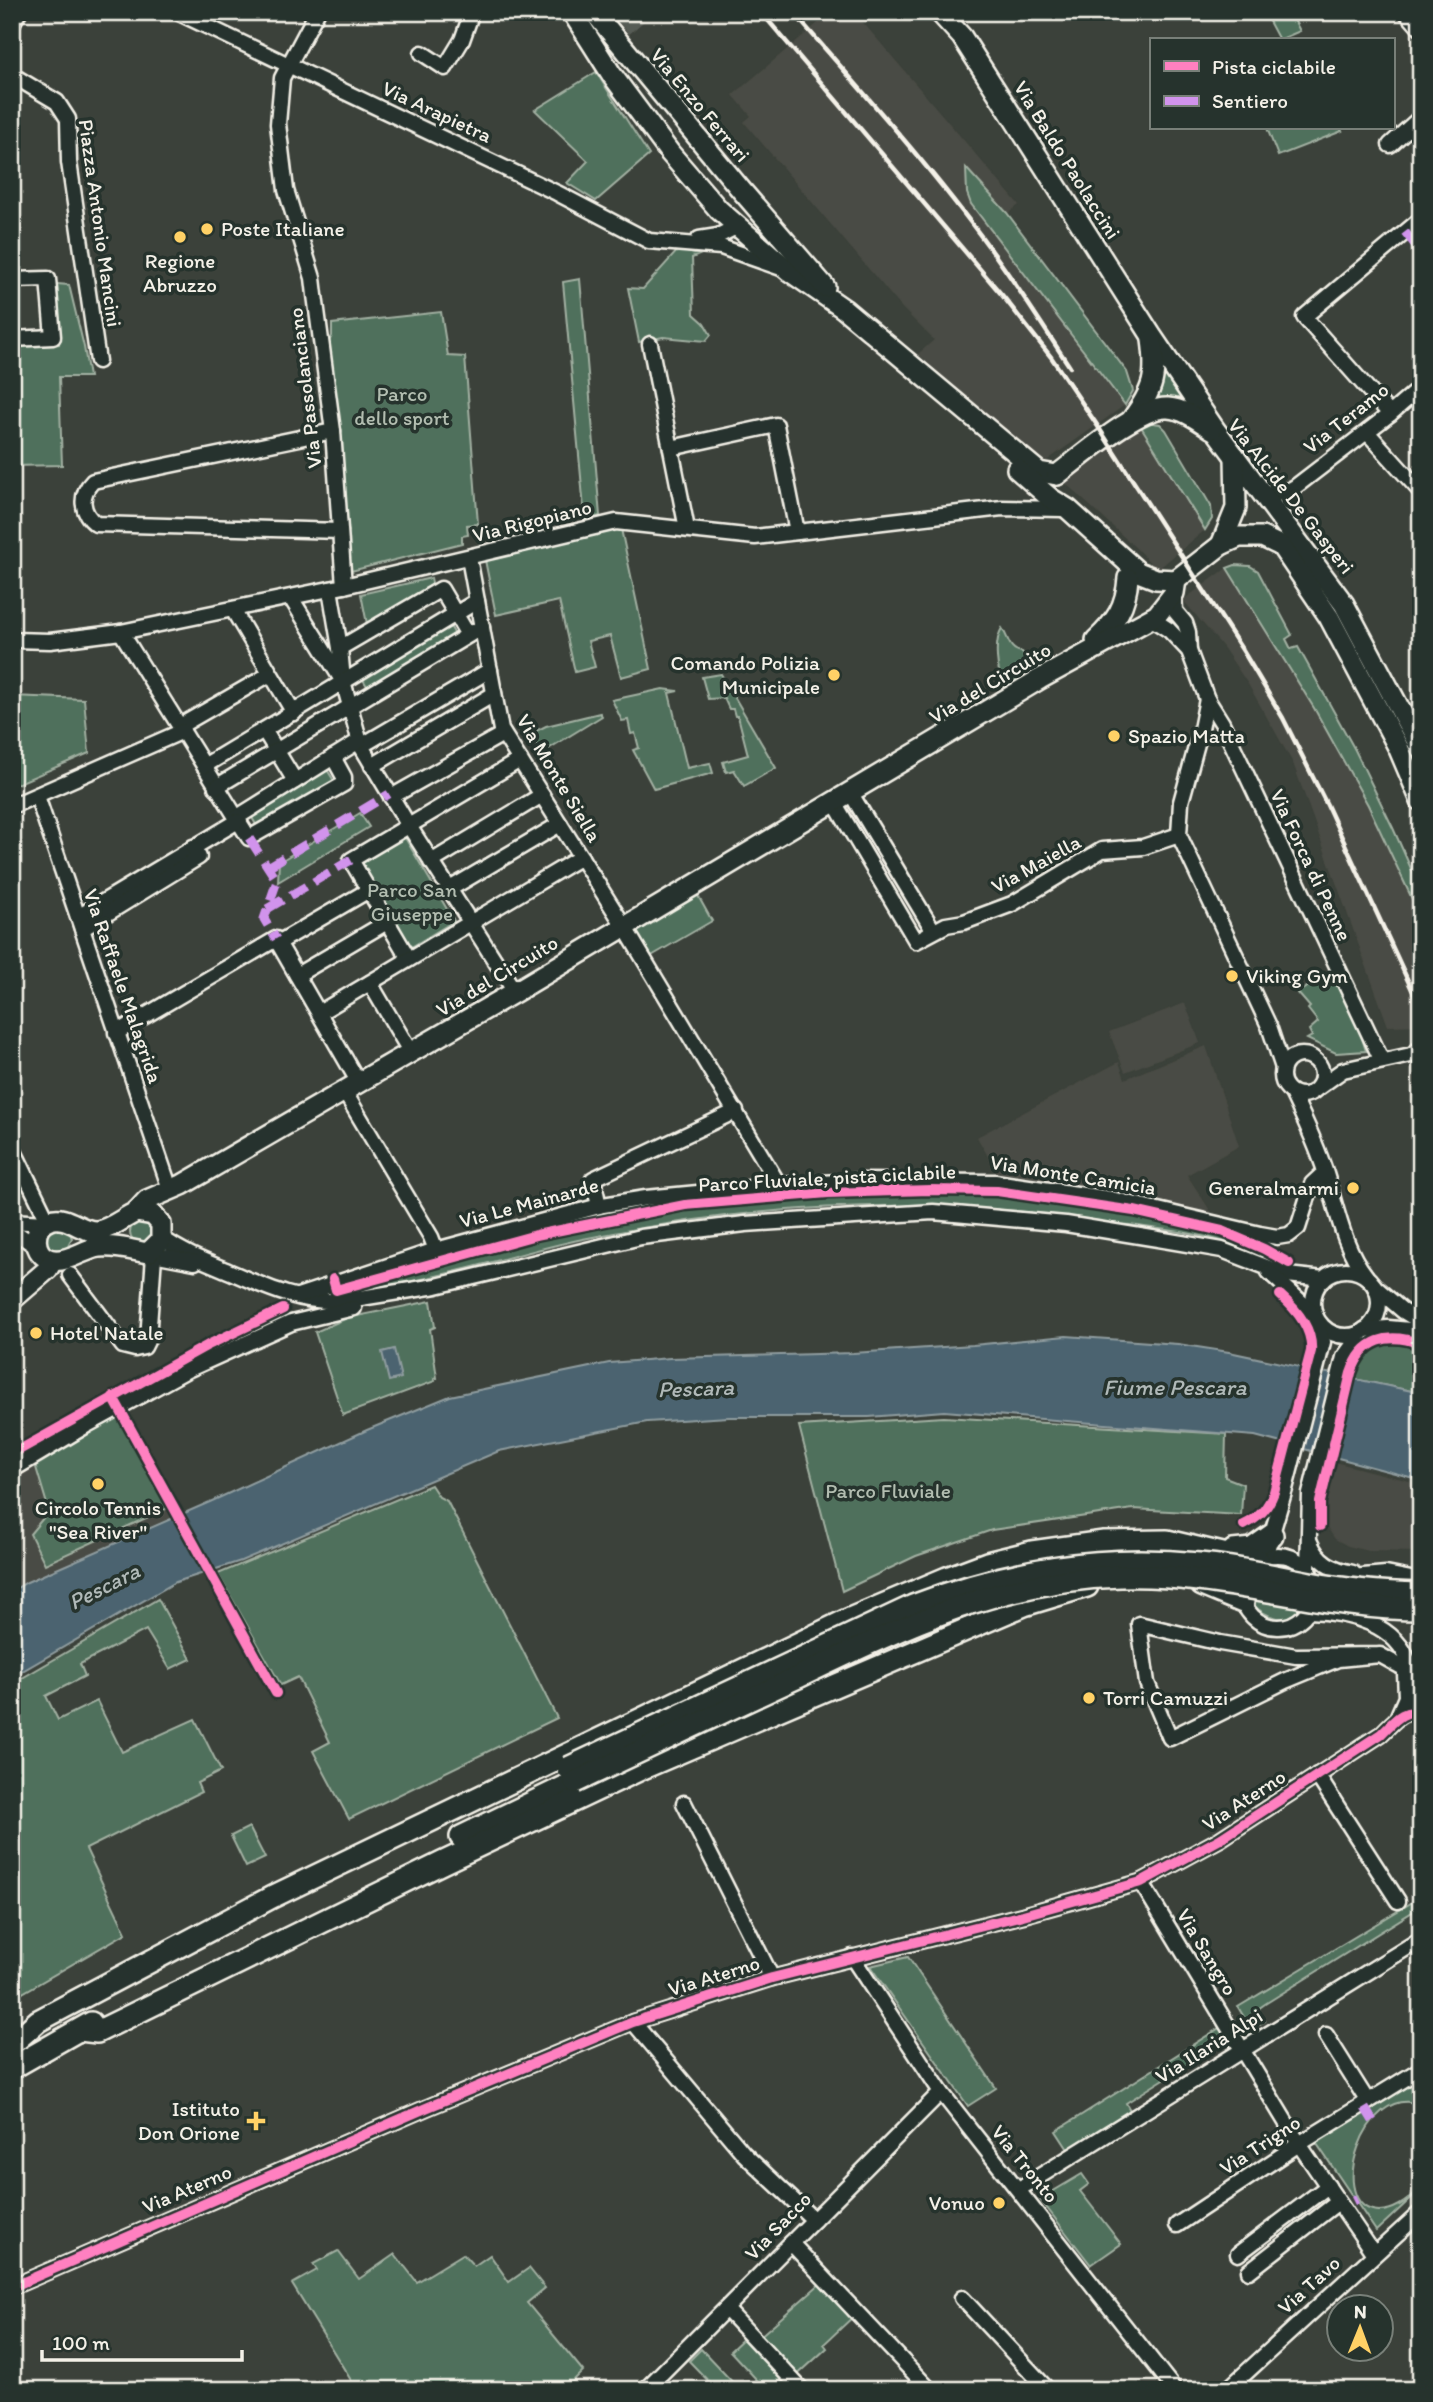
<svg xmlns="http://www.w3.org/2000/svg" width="1433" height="2402" viewBox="0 0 1433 2402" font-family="Itim,sans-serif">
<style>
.built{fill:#4a4b44}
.green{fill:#4f705b;stroke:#a2b0a2;stroke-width:2}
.water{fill:#4b646f;stroke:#8f9c9f;stroke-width:2}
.pier{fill:#3b413a}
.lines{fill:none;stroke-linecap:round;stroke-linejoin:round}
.major-tunnel{stroke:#575b54;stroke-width:19;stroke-dasharray:19 10;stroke-linecap:butt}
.minor-casing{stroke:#f4f1e8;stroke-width:19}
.major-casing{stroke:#f4f1e8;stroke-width:24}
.highway-casing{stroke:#f4f1e8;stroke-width:26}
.minor{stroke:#26332d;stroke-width:14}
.major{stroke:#26332d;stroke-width:19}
.highway{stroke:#26332d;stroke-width:21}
.rail{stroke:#f4f1e8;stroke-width:4.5}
.highway-bridge-casing{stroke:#f4f1e8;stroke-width:26;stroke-linecap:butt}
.highway-bridge{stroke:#26332d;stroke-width:21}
.quiet{stroke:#d193ec;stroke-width:9;stroke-dasharray:18 9;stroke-linecap:butt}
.cycleway-casing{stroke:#26332d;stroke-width:15}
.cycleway{stroke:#ff80c0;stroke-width:10}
.poi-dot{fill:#ffd166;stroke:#26332d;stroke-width:2.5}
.labels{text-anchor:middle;stroke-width:7;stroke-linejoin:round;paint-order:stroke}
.street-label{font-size:21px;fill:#f4f1e8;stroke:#26332d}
.poi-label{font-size:21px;fill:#f4f1e8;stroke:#26332d;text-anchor:start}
.park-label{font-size:21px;fill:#b2bdb0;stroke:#26332d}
.water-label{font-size:23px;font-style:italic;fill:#b0b9b8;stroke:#26332d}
</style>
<rect width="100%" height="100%" fill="#3b413a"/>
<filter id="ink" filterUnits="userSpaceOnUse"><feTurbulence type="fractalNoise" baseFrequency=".0143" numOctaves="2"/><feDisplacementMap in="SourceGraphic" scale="14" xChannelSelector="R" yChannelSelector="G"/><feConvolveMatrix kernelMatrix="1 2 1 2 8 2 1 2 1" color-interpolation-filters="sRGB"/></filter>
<g filter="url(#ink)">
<g class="built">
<path d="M831,12H854L1019,205L1007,214L1130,378L1133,391L1125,405L1042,464L918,354L934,340L902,308L744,122L751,116L733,95Z"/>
<path d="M1153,422L1160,424L1166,430L1213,512L1210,524L1205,530L1157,570L1136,548L1062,480L1140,425Z"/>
<path d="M1235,565L1250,566L1258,571L1292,635L1286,639L1291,650L1298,647L1355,750L1421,891V1025L1388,1026L1293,763L1248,684L1223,647L1183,600L1227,568Z"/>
<path d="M1185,1003L1200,1043L1125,1072L1109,1032Z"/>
<path d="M1206,1046L1239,1146L1187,1175L1213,1215L1106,1190L997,1172L977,1137L1119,1062L1125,1079Z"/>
<path d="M1334,1462L1421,1484V1552L1369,1551L1348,1546L1335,1539L1327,1527L1323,1515Z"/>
<path d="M35,1464L49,1511L45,1564L168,1508L172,1517L27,1582L12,1591V1477Z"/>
</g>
<g class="green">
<path d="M1264,12H1290L1300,31L1279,40Z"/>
<path d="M596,72L649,155L596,201L567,183L588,161L535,110Z"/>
<path d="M1267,128H1340L1342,131L1278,156Z"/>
<path d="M966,168L1007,213L1127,372L1133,391L1125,405L971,204L967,193Z"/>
<path d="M678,250L699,255L692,258L694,314L704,323L711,335L706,341L663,337L639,342L628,288L643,289Z"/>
<path d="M580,279L600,516L585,520L563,282Z"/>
<path d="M57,284L69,285L84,347L89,377H59L62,465L12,466V346L59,344Z"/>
<path d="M441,312L448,356L465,357L478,524L467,525L468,535L462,536V543L351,571L328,343L332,336V324Z"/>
<path d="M1158,348L1195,409L1182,399L1156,398Z"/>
<path d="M1146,422L1160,424L1166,430L1211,506L1212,519L1205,530L1140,425Z"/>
<path d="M621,529L651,669L621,677L610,636L588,641L595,667L575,672L559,601L496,615L485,560Z"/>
<path d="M1235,565L1250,566L1258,571L1292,635L1286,639L1291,649L1298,647L1355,750L1393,828L1421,891V918L1368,805L1314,708L1227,568Z"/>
<path d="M431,578L433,588L367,624L361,594Z"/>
<path d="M450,626L457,638L370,691L362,678Z"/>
<path d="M1002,628C1009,638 1008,650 1022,652L1028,660L1032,661L1044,654L1050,655L1051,662L1004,687C997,671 993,643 1002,628Z"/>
<path d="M721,674L776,768L744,786L734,770L726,772L723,762L748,755L738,716H735L733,709H729L724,698L708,699L702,677Z"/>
<path d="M663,689L678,691L669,693L687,768L710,763L713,773L654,789L633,750L639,748L635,733L631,734L628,720L622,721L612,700Z"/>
<path d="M12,696L84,699L89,753L12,786Z"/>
<path d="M600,713L602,716L540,754L532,733L546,726Z"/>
<path d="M326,768L336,784L259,830L250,814Z"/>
<path d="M360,813L369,827L278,882L279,862Z"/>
<path d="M404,836L454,921L408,949L358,863Z"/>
<path d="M697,894L712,921L648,958L632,930Z"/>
<path d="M1333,974L1360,1032L1366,1051L1336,1053L1307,1039L1312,1036L1309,1030L1318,1022L1308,1009L1310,1007L1297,992Z"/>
<path d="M842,1187L992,1188L1100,1203L1139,1212L996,1190L827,1193L708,1201L551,1230L348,1285L414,1263L510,1236L512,1239L551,1229L553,1226L694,1199Z"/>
<path d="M929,1192L996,1193L1023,1196L1135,1214L1233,1238L1234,1245C1195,1231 1141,1227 1099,1221C931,1195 759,1204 593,1237C544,1246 497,1262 449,1273C408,1283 366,1290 324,1297L538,1237L688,1207L766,1200Z"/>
<circle cx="141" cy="1232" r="11"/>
<path d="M50,1227L68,1229L72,1238L66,1251L48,1252L43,1234Z"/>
<path d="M431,1301L435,1327L430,1329L437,1378H434L435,1381L343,1415L315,1332L347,1318Z"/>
<path d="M1398,1340L1421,1346V1393L1354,1379L1365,1352L1382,1342Z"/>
<path d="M118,1416L168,1508L45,1564L30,1534L49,1511L35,1464Z"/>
<path d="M944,1417L1226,1434L1225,1477L1243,1484L1241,1515L1133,1509L992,1530L916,1556L842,1591L799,1426Z"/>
<path d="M431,1485L439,1497L447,1501L557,1718L349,1819L313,1751L330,1742L298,1677L281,1685L218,1574Z"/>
<path d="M1278,1562L1287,1563L1302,1575C1302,1583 1305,1596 1303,1603C1293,1628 1262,1618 1252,1602L1260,1568Z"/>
<path d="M158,1599L191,1659L170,1669L146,1630L80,1664L85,1676L46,1696L58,1720L97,1701L122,1752L195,1719L221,1771L197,1783L201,1792L86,1849L126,1933L12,1999V1684Z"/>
<path d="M249,1827L265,1858L246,1867L231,1836Z"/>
<path d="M1421,1897V1923L1414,1911L1265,2004L1258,2009L1265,2021L1251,2029L1238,2007Z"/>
<path d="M908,1957L996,2088L968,2106L870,1966Z"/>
<path d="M1221,2027L1228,2039L1126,2103L1131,2112L1069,2151L1056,2131Z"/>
<path d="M1411,2080L1421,2096V2105C1364,2080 1324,2209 1379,2211C1396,2211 1410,2199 1421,2187V2189L1376,2231L1315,2141Z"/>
<path d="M1082,2174L1089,2184L1080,2191L1121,2244L1091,2265L1040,2199Z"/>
<path d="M338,2251L359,2279L395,2254L417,2282L463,2254L474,2266L490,2255L509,2282L529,2268L545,2288L527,2303L583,2371L564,2390H357L292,2284L317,2270L313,2264Z"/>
<path d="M822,2282L855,2315L824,2344L827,2348L794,2378L758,2338Z"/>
<path d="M746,2336L797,2390H748L757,2380L730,2351Z"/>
<path d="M701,2349L740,2390H717L689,2361Z"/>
</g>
<g class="water">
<path d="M1066,1336L1178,1344L1229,1352L1421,1393V1480L1255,1436L944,1411L869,1417H729L647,1422L499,1451L241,1561L176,1582L12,1677V1591L27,1582L212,1501L367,1430L450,1396L609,1363L670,1358L853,1353L973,1345Z"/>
<path d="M394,1349L401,1378L389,1381L382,1352Z"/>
</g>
<g class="pier">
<path d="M1301,1365L1326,1370L1304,1453L1280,1446Z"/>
<path d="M1331,1371L1355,1376L1333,1461L1311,1455Z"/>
<path d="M180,1510L215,1573L206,1576L172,1514Z"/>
</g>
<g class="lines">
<path class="major-tunnel" d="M623,27L640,12"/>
<g class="minor-casing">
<g id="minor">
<path d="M177,12L557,193L649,241L721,247L781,268"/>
<path d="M317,12L282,78L278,124L286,190L313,278L315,295L333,431L344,586"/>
<path d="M1406,12L1421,29"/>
<path d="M12,24L19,12"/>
<path d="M422,53L445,68L462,40L472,12"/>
<path d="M12,75L57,102L68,119L69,162L98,361"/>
<path d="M1390,145L1421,117"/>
<path d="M699,239L718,236L736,227"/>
<path d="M12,280L48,279L53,337L12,339"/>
<path d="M650,344L687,529"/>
<path d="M1390,414L1304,317L1421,219"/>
<path d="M333,431L93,481C79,495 81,513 96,524L340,531"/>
<path d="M1367,432L1421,492"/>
<path d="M671,448L776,425L797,532"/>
<path d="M1260,491C1274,497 1283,494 1295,487L1390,414L1421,387"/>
<path d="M469,558L501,730L624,926L779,1185"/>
<path d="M330,589L340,648L343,681L361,746L409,826L515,992"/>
<path d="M1174,593L1175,611L1185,623L1188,632L1189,651L1207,699L1222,723L1382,1061"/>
<path d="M291,598L342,680"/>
<path d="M233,610L294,713"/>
<path d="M1152,619L1169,630L1189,651"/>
<path d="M121,632L249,838L344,784V777L333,757"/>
<path d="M12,640L50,641L121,632L344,586L616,522L755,537L1002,508L1063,509"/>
<path d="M340,648L441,589L468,635"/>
<path d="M1207,699L1201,729L1181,802L1179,835L1269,1026L1283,1068"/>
<path d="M180,726L270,674"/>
<path d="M264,730L295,781"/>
<path d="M361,746L490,670"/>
<path d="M204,766L477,601"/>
<path d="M372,766L494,694"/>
<path d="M216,787L482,627"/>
<path d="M850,792L933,930"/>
<path d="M37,796L170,1189"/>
<path d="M391,797L503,734"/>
<path d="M834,802L916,941L946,925L964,922L1012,904L1102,850L1143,847L1179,835"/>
<path d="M12,806L183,731"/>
<path d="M236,818L359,741"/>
<path d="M431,862L542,795"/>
<path d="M448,890L560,824"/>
<path d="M78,917L238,821"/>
<path d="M82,929L199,857L193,847"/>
<path d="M278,943L369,890"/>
<path d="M409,959L351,860L520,760"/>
<path d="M297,975L387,922"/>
<path d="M370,983L411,1053"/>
<path d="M319,1013L581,857"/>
<path d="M116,1033L276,939L359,1083"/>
<circle cx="1302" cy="1075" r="20"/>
<path d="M1319,1087L1343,1070L1411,1055L1421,1048"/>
<path d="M344,1091L431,1237L436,1250"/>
<path d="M1292,1093C1305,1120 1317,1146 1326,1174C1337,1209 1343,1247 1366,1276"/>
<path d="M12,1147L48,1221"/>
<path d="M599,1206L593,1179L736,1111"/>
<path d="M12,1221L44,1223"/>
<path d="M12,1230L37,1247"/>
<path d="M162,1238C181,1252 204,1261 226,1270C263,1286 300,1304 342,1301L436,1286L641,1237L745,1224L933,1212L1066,1224L1158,1239L1222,1250L1287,1275L1324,1279"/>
<path d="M148,1253L195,1262"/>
<circle cx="1346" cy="1303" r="33"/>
<path d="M70,1275L123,1346L135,1349L144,1347L148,1339L154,1256"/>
<path d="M1375,1287L1403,1311L1421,1322"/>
<path d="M298,1296L436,1250L603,1205L646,1198L779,1185L860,1181L995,1182L1111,1199L1260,1234L1277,1237L1289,1235L1298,1228L1312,1184L1325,1172"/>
<path d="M1364,1330L1388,1328L1421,1331"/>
<path d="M12,1470L87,1425L187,1370L291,1323L354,1308"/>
<path d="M1310,1542C1318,1562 1332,1569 1353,1573"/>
<circle cx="1278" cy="1591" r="36"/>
<path d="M1265,1557L1285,1489L1323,1342L1315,1315L1269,1272"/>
<path d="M1308,1570L1310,1494L1344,1357L1362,1332"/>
<path d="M1329,1579L1386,1574L1421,1581"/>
<path d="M1309,1611C1347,1612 1398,1623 1410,1666"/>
<path d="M1380,1655L1338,1659L1285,1681L1170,1738L1147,1683L1139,1624L1220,1643L1296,1656L1380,1655L1407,1670"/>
<path d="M1419,1695L1421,1703"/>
<path d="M1397,1718L1406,1697L1405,1673L1413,1664L1421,1662"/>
<path d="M1317,1775L1398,1901"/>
<path d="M684,1803L772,1978"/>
<path d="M1141,1882L1299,2144L1374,2254"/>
<path d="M852,1957L941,2092L1175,2390"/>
<path d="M633,2022L744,2154L814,2220"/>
<path d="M1326,2035L1368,2102"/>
<path d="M1019,2189L1421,1939"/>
<path d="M1177,2225L1299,2144L1421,2069"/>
<path d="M791,2243L930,2390"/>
<path d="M1238,2254L1328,2186"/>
<path d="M1249,2271L1338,2202"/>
<path d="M12,2287L426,2108L633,2022L772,1978L1023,1915L1141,1882L1220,1839L1381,1734C1393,1723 1403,1707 1421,1714"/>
<path d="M962,2298L1048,2390"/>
<path d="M726,2309L802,2390"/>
<path d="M645,2390L941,2092"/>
<path d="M1227,2390L1421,2212"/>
</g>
</g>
<g class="major-casing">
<g id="major">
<path d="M572,12L612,75L670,153L719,210L789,271L844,309L1039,472L1057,475"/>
<path d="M594,12L742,191L825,287"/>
<path d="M939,12L962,37L1151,335L1216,431L1344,604L1421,749"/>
<path d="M1132,419C1154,389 1157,376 1152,340"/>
<path d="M1017,469L1050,498L1068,509L1138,572L1156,579L1176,580"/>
<path d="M1057,475C1081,457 1139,406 1168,408C1184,409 1198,420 1212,429"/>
<path d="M1221,545L1236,508L1235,456"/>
<path d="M1176,580L1221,545L1239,537H1262L1281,546L1329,617L1398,747L1421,801"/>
<path d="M1096,640C1116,621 1126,607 1128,578"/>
<path d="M136,1212L147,1200L182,1185L515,992L1040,679L1157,615L1174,593L1176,580"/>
<path d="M136,1212L153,1215L161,1224V1240L148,1253C132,1250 115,1245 99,1247C84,1249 68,1263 52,1260C32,1256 31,1226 50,1220C67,1214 80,1232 97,1231C111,1229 123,1218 136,1212Z"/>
<path d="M12,1300L48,1269L53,1260"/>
</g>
</g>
<g class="highway-casing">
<g id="highway">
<path d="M1233,1551L1252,1549L1272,1535"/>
<path d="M1202,1585L1243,1602"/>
<path d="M461,1837L575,1782"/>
<path d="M80,2030L97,2032L442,1863L645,1767L1024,1605L1087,1586"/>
<path d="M12,2044L38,2021L272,1897L845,1621L947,1578L987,1563L1032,1552L1104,1542L1167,1541L1227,1555L1258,1560"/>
<path d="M12,2068L91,2023"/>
</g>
</g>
<use href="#minor" class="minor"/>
<use href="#major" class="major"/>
<use href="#highway" class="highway"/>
<g class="rail">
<path d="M761,12L1002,295L1051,357L1097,425L1243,651L1283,718L1327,805L1421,1009"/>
<path d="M793,12C860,89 929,165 989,247C1018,286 1043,327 1070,367"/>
</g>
<g class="highway-bridge-casing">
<g id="highway-bridge">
<path d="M568,1768L913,1606C1007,1570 1098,1554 1199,1564C1237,1567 1273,1576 1310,1583C1346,1590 1384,1593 1421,1594"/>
<path d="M575,1782C649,1747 722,1712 796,1678C902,1627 1000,1579 1121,1576C1225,1573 1318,1609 1421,1609"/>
</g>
</g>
<use href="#highway-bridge" class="highway-bridge"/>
<g class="quiet">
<path d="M1405,232L1421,252"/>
<path d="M249,838L277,881L264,919L276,939"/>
<path d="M268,867L389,794"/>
<path d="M267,909L351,860"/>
<path d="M1365,2108L1373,2121"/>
<path d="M1419,2188L1421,2190"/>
<path d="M1353,2201L1357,2199"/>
</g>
<g class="cycleway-casing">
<g id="cycleway">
<path d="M333,1279L336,1290L536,1235L685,1205L828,1193L930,1190L997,1191L1134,1211L1222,1231L1264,1249L1289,1263"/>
<path d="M113,1397L276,1693"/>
<path d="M12,1454L208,1345L283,1309"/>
<path d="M1244,1525C1260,1517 1268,1508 1274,1492L1311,1351C1313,1328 1296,1309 1280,1295"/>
<path d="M1320,1526V1502L1351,1373C1363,1338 1388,1332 1421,1344"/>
<path d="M12,2287L426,2108L633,2022L772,1978L1023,1915L1141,1882L1220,1839L1381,1734C1393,1723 1403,1707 1421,1714"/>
</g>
</g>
<use href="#cycleway" class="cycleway"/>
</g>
</g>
<g class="poi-dot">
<circle cx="207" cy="229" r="7"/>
<circle cx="180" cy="237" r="7"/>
<circle cx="834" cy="675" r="7"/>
<circle cx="1114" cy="736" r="7"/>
<circle cx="1232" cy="976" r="7"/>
<circle cx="1353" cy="1188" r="7"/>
<circle cx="36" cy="1333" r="7"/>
<circle cx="98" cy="1484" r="7"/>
<circle cx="1089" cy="1698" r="7"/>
<path d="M252.5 2110.5h7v7h7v7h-7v7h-7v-7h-7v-7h7z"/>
<circle cx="999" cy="2203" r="7"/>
</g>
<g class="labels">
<g class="street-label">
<text transform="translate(700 105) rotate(50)" y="7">Via Enzo Ferrari</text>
<text transform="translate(437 112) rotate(25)" y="7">Via Arapietra</text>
<text transform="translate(1067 160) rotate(58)" y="7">Via Baldo Paolaccini</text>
<text transform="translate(100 223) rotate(82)" y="7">Piazza Antonio Mancini</text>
<text transform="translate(305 388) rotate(-97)" y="7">Via Passolanciano</text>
<text transform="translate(1346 418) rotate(-38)" y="7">Via Teramo</text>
<text transform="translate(1291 496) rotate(52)" y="7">Via Alcide De Gasperi</text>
<text transform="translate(532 521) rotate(-14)" y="7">Via Rigopiano</text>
<text transform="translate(990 683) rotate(-31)" y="7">Via del Circuito</text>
<text transform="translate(559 778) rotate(59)" y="7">Via Monte Siella</text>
<text transform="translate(1036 864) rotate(-29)" y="7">Via Maiella</text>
<text transform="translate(1311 865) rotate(65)" y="7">Via Forca di Penne</text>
<text transform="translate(497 976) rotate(-31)" y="7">Via del Circuito</text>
<text transform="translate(123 986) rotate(71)" y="7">Via Raffaele Malagrida</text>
<text transform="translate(1073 1175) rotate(9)" y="7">Via Monte Camicia</text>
<text transform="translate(827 1178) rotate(-3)" y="7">Parco Fluviale, pista ciclabile</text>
<text transform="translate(529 1203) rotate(-15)" y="7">Via Le Mainarde</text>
<text transform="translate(1244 1800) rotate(-33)" y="7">Via Aterno</text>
<text transform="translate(1207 1952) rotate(59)" y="7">Via Sangro</text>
<text transform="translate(714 1976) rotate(-17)" y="7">Via Aterno</text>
<text transform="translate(1209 2046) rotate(-32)" y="7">Via Ilaria Alpi</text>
<text transform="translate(1260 2145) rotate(-33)" y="7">Via Trigno</text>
<text transform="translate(1025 2164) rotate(51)" y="7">Via Tronto</text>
<text transform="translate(187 2189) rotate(-23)" y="7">Via Aterno</text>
<text transform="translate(778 2226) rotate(-46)" y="7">Via Sacco</text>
<text transform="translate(1309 2285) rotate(-42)" y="7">Via Tavo</text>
</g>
<g class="poi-label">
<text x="221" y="236">Poste Italiane</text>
<text x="180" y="268" text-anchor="middle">Regione<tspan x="180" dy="24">Abruzzo</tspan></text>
<text x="820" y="670" text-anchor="end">Comando Polizia<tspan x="820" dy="24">Municipale</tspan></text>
<text x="1128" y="743">Spazio Matta</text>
<text x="1246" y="983">Viking Gym</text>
<text x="1339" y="1195" text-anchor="end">Generalmarmi</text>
<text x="50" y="1340">Hotel Natale</text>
<text x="98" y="1515" text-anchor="middle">Circolo Tennis<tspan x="98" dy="24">"Sea River"</tspan></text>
<text x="1103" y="1705">Torri Camuzzi</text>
<text x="240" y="2116" text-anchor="end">Istituto<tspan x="240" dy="24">Don Orione</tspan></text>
<text x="985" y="2210" text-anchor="end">Vonuo</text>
</g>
<g class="park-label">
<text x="402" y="401">Parco<tspan x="402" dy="24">dello sport</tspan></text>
<text x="412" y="897">Parco San<tspan x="412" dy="24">Giuseppe</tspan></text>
<text x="888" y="1498">Parco Fluviale</text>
</g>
<g class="water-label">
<text x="1175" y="1395">Fiume Pescara</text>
<text transform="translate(696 1388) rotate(-2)" y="8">Pescara</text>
<text transform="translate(104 1586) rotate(-27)" y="8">Pescara</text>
</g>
</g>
<rect width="1433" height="2402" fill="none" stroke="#26332d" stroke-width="42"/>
<rect x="21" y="21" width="1391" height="2360" fill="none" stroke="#f4f1e8" stroke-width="2.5" filter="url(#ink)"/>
<rect x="1150" y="38" width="245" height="91" fill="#26332d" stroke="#787f78" stroke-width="2"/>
<rect x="1164" y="61" width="35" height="10" fill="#ff80c0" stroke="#787f78" stroke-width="2"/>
<text x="1212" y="74" font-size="21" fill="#f4f1e8">Pista ciclabile</text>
<rect x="1164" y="96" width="35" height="10" fill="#d193ec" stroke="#787f78" stroke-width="2"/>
<text x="1212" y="108" font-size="21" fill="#f4f1e8">Sentiero</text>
<g transform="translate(1360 2328) rotate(1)"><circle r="33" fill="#26332d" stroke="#787f78" stroke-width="2"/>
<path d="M0-5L12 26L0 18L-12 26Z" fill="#ffd166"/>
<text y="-10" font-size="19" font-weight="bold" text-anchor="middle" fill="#f4f1e8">N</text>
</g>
<path d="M42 2350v10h200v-10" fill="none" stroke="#f4f1e8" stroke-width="3.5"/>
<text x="52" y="2350" font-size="21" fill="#f4f1e8" stroke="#26332d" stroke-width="5" paint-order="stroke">100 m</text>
</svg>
